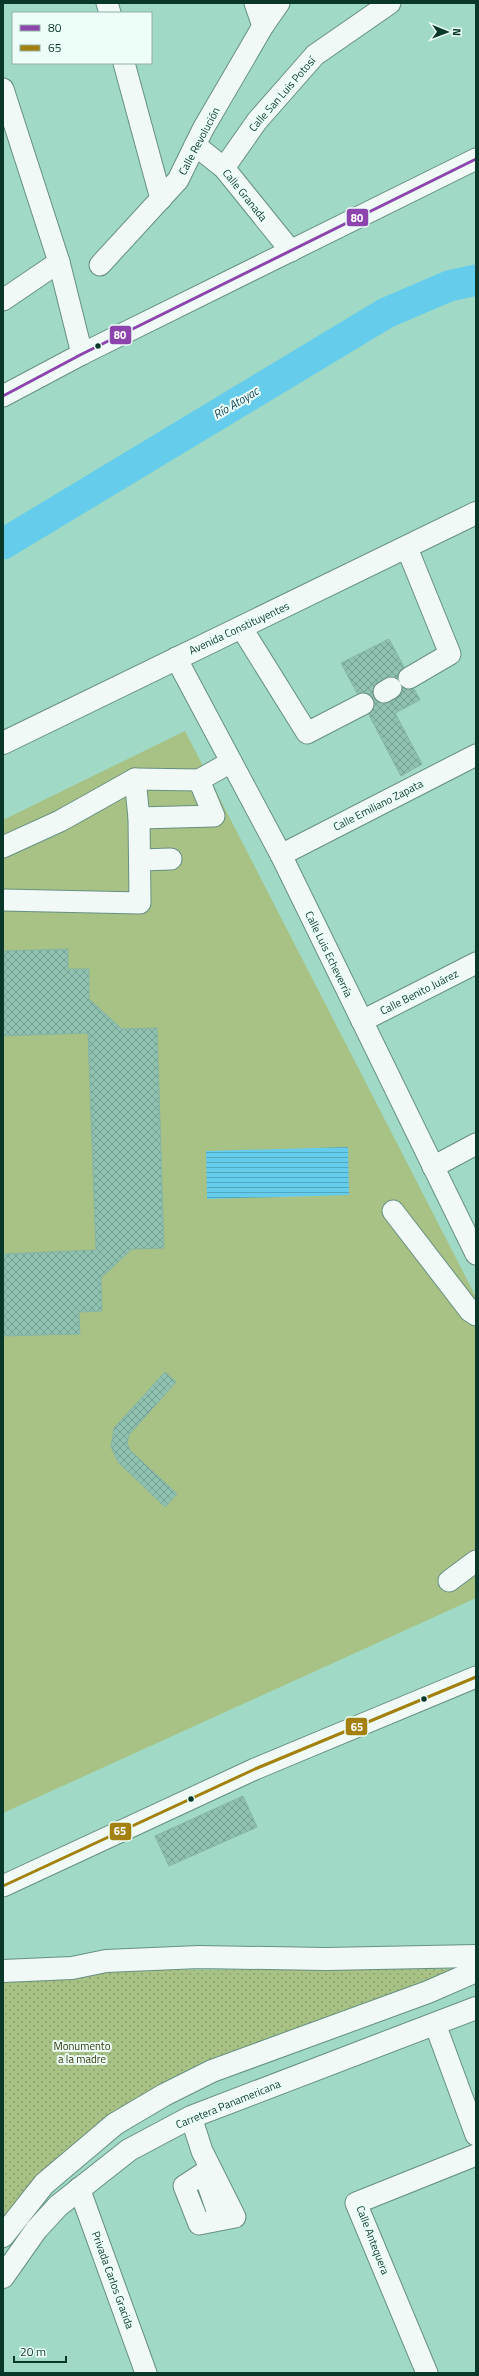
<svg xmlns="http://www.w3.org/2000/svg" width="479" height="2376" viewBox="0 0 479 2376" font-family="'Titillium Web',sans-serif">
<style>
.green{fill:#a8c285}
.park{fill:url(#park-dots)}
.water{fill:url(#water-rules)}
.lines{fill:none;stroke-linecap:round;stroke-linejoin:round}
.river{stroke:#65cdeb;stroke-width:31}
.building{fill:url(#building-cross-hatch);stroke:#87b5a5}
.minor-casing{stroke:#669082;stroke-width:23}
.major-casing{stroke:#669082;stroke-width:24}
.highway-casing{stroke:#669082;stroke-width:24}
.minor{stroke:#f1f9f6;stroke-width:21}
.major{stroke:#f1f9f6;stroke-width:22}
.highway{stroke:#f1f9f6;stroke-width:22}
.bus-1-casing{stroke:#ecfef7;stroke-width:6}
.bus-2-casing{stroke:#ecfef7;stroke-width:6}
.bus-1{stroke:#8e44ad;stroke-width:3}
.bus-2{stroke:#a4800f;stroke-width:3}
.bus-dot{fill:#09382a;stroke:#ecfef7;stroke-width:1.5}
.labels{text-anchor:middle;stroke-width:4;stroke-linejoin:round;paint-order:stroke}
.street-label{font-size:11px;fill:#09382a;stroke:#ecfef7}
.park-label{font-size:11px;fill:#38380a;stroke:#ecfef7}
.water-label{font-size:12px;font-style:italic;fill:#11455a;stroke:#ecfef7}
.line-badge{stroke:#ecfef7;stroke-width:1.5}
.badge-label{font-size:11px;text-anchor:middle;font-weight:bold;fill:#fff}
</style>
<defs>
<pattern id="park-dots" width="8" height="8" patternUnits="userSpaceOnUse"><rect width="8" height="8" fill="#a8c285"/><path d="M2 2h.1M6 6h.1" fill="none" stroke="#879f6d" stroke-width="1.8" stroke-linecap="round"/></pattern>
<pattern id="water-rules" width="6" height="5" patternUnits="userSpaceOnUse"><rect width="6" height="5" fill="#65cdeb"/><path d="M0 2.5h6" fill="none" stroke="#51a7bf"/></pattern>
<pattern id="building-cross-hatch" width="8" height="8" patternUnits="userSpaceOnUse"><rect width="8" height="8" fill="#90c2b1"/><path d="M0 0l8 8M0 8l8-8" fill="none" stroke="#749f90"/></pattern>
</defs>
<rect width="100%" height="100%" fill="#a0d9c5"/>
<path class="green" d="M185,731L476,1297V1598L3,1813V820Z"/>
<path class="park" d="M454,1969L139,2110L3,2226V1981L89,1972L143,1970Z"/>
<path class="water" d="M348,1147L349,1195L207,1199L206,1151Z"/>
<g class="lines">
<path class="river" d="M3,544L386,313L449,286L476,280"/>
</g>
<g class="building">
<path d="M389,639L404,667L399,672L397,678L385,677L374,686L373,698L378,702L384,704L397,698L403,688L414,689L420,700L395,713L422,764L401,776L369,715L375,705L373,698L364,692L357,693L341,663Z"/>
<path d="M68,949V969H89V999L122,1029L157,1028L164,1248L132,1249L101,1278L102,1311L79,1312L80,1334L3,1336V1254L96,1250L88,1033L3,1036V951Z"/>
<path d="M165,1372L176,1382L129,1435L127,1443L130,1450L177,1494L165,1507L118,1462L111,1447L114,1428Z"/>
<path d="M243,1796L257,1827L169,1866L155,1836Z"/>
</g>
<g class="lines">
<g class="minor-casing">
<g id="minor">
<path d="M107,3L110,13"/>
<path d="M255,3L263,26"/>
<path d="M124,63L161,199"/>
<path d="M3,89L59,262L82,354"/>
<path d="M195,145L224,168L291,251"/>
<path d="M224,168L257,121L315,55L390,3"/>
<path d="M100,265L178,180L203,129L263,26L279,3"/>
<path d="M3,300L59,262"/>
<path d="M3,396L82,354L476,159"/>
<path d="M407,548L450,654L409,678"/>
<path d="M241,627L307,733L363,704"/>
<path d="M176,658L281,855L476,1254"/>
<path d="M384,692L391,688"/>
<path d="M139,818L214,816L199,780L231,762"/>
<path d="M3,847L60,821L135,779L199,780"/>
<path d="M281,855L476,755"/>
<path d="M140,860L171,859"/>
<path d="M3,900L140,903L139,818L135,779"/>
<path d="M362,1021L476,963"/>
<path d="M433,1167L476,1144"/>
<path d="M393,1211L470,1311L476,1315"/>
<path d="M449,1581L476,1561"/>
<path d="M3,1886L255,1769L476,1677"/>
<path d="M435,2024L476,2135"/>
<path d="M191,2117L202,2151L235,2217L199,2224L184,2186L204,2173L220,2219"/>
<path d="M79,2188L146,2373"/>
<path d="M427,2373L356,2203L476,2155"/>
</g>
</g>
<g class="major-casing">
<g id="major">
<path d="M3,743L476,513"/>
<path d="M3,1971L72,1968L106,1961L199,1957L326,1959L476,1956"/>
</g>
</g>
<g class="highway-casing">
<g id="highway">
<path d="M3,2236L44,2184L115,2124L164,2095L212,2071L428,1992L476,1971"/>
<path d="M3,2277L36,2230L58,2206L129,2150L191,2117L476,2008"/>
</g>
</g>
<use href="#minor" class="minor"/>
<use href="#major" class="major"/>
<use href="#highway" class="highway"/>
<g class="bus-1-casing">
<path id="bus-1" d="M3,396L82,354L476,159"/>
</g>
<g class="bus-2-casing">
<path id="bus-2" d="M3,1886L255,1769L476,1677"/>
</g>
<use href="#bus-1" class="bus-1"/>
<use href="#bus-2" class="bus-2"/>
</g>
<g class="bus-dot">
<circle cx="98" cy="346" r="3.5"/>
<circle cx="424" cy="1699" r="3.5"/>
<circle cx="191" cy="1799" r="3.5"/>
</g>
<g class="labels">
<g class="street-label">
<text transform="translate(282 94) rotate(-49)" y="4">Calle San Luis Potosí</text>
<text transform="translate(199 141) rotate(-62)" y="4">Calle Revolución</text>
<text transform="translate(245 195) rotate(51)" y="4">Calle Granada</text>
<text transform="translate(239 628) rotate(-25)" y="4">Avenida Constituyentes</text>
<text transform="translate(378 805) rotate(-27)" y="4">Calle Emiliano Zapata</text>
<text transform="translate(329 954) rotate(64)" y="4">Calle Luis Echeverría</text>
<text transform="translate(419 992) rotate(-27)" y="4">Calle Benito Juárez</text>
<text transform="translate(228 2104) rotate(-22)" y="4">Carretera Panamericana</text>
<text transform="translate(373 2240) rotate(69)" y="4">Calle Antequera</text>
<text transform="translate(113 2280) rotate(70)" y="4">Privada Carlos Gracida</text>
</g>
<g class="park-label">
<text x="82" y="2050">Monumento<tspan x="82" dy="13">a la madre</tspan></text>
</g>
<g class="water-label">
<text transform="translate(236 403) rotate(-31)" y="4">Río Atoyac</text>
</g>
</g>
<g class="line-badge">
<rect x="346" y="208" width="23" height="19" rx="4" fill="#8e44ad"/>
<rect x="109" y="325" width="23" height="20" rx="4" fill="#8e44ad"/>
<rect x="345" y="1717" width="23" height="19" rx="4" fill="#a4800f"/>
<rect x="109" y="1822" width="23" height="19" rx="4" fill="#a4800f"/>
</g>
<g class="badge-label">
<text x="357" y="222">80</text>
<text x="120" y="339">80</text>
<text x="357" y="1731">65</text>
<text x="120" y="1835">65</text>
</g>
<rect width="479" height="2376" fill="none" stroke="#09382a" stroke-width="8"/>
<rect x="12" y="12" width="140" height="52" fill="#ecfef7" stroke="#91afa5"/>
<rect x="20" y="25" width="20" height="6" fill="#8e44ad" stroke="#91afa5"/>
<text x="48" y="32" font-size="12" fill="#09382a">80</text>
<rect x="20" y="45" width="20" height="6" fill="#a4800f" stroke="#91afa5"/>
<text x="48" y="52" font-size="12" fill="#09382a">65</text>
<g transform="translate(447 32) rotate(91)" stroke="#ecfef7" stroke-width="3" paint-order="stroke">
<path d="M0-3L7 15L0 10L-7 15Z" fill="#09382a"/>
<text y="-6" font-size="11" font-weight="bold" text-anchor="middle" fill="#09382a">N</text>
</g>
<path d="M14 2356v6h52v-6" fill="none" stroke="#09382a" stroke-width="2"/>
<text x="20" y="2356" font-size="12" fill="#09382a" stroke="#ecfef7" stroke-width="3" paint-order="stroke">20 m</text>
</svg>
